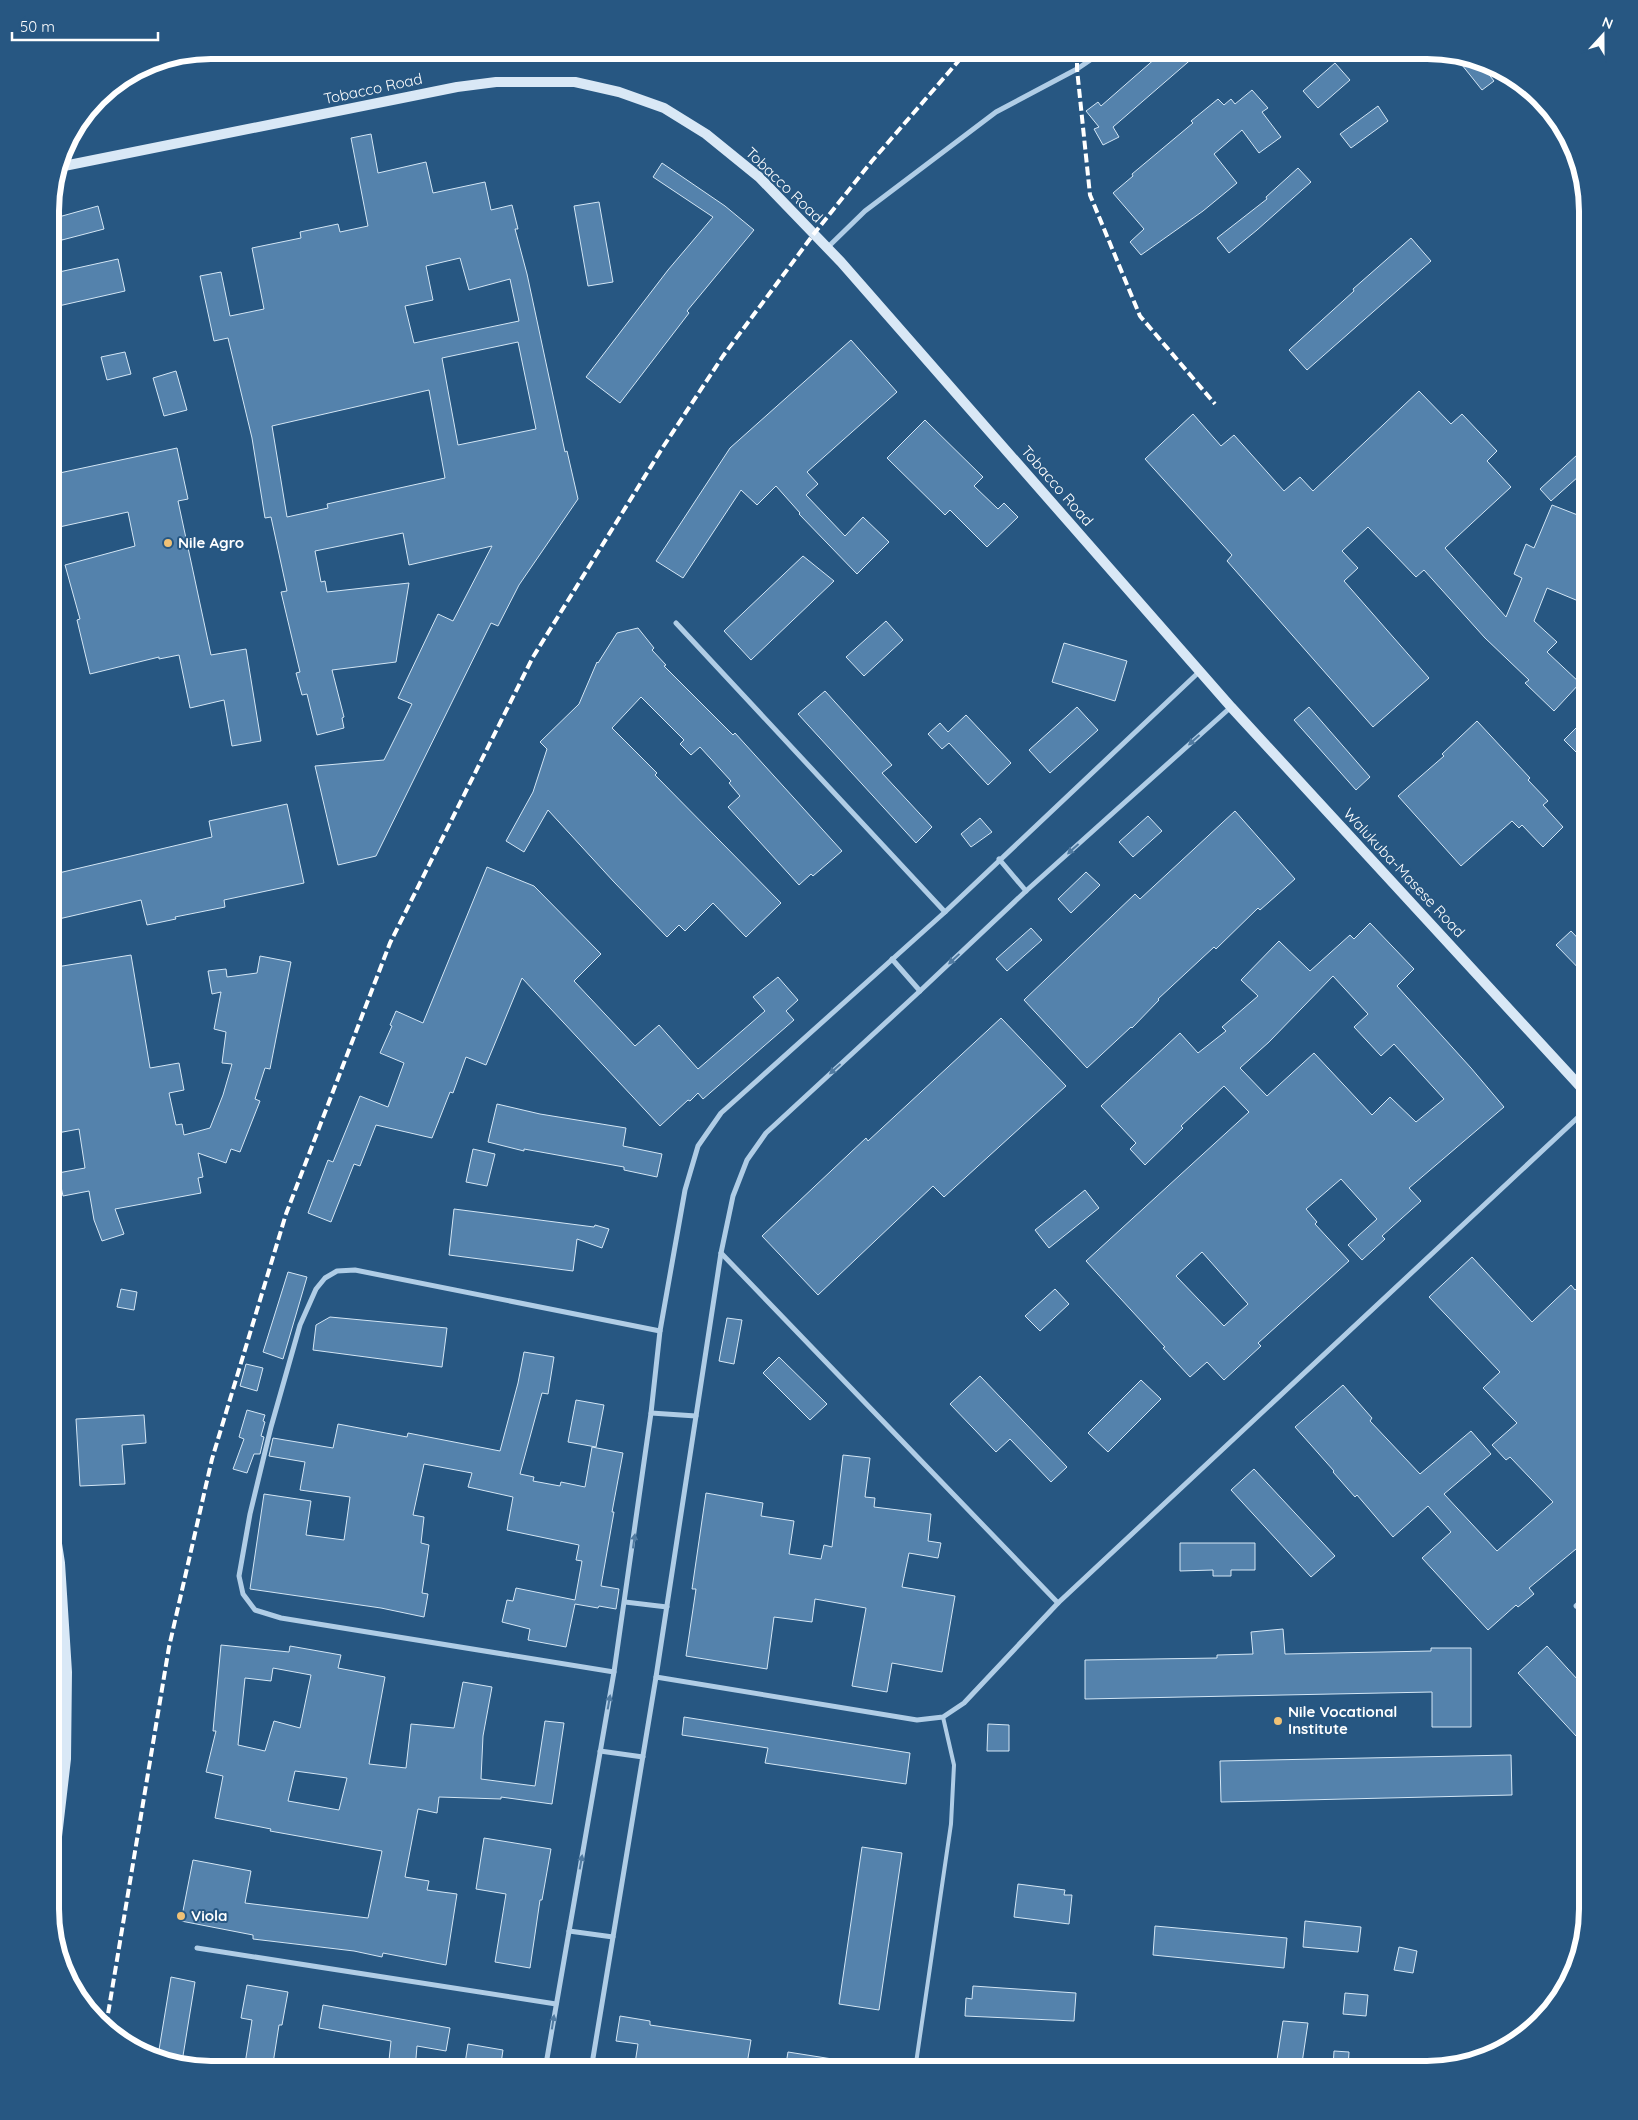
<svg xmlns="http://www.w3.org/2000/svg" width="1638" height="2120" viewBox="0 0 1638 2120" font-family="Quicksand,sans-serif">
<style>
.building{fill:#5482ac;stroke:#d3e6f5;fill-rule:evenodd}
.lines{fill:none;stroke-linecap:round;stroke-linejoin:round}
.lane{stroke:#b0cde6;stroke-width:4}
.street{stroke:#b0cde6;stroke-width:5}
.secondary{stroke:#d9e8f6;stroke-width:10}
.rail{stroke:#fff;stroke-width:4;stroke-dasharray:9 4;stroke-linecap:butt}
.oneway{fill:#507aa0}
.poi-dot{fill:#efc176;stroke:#275782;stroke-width:2}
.labels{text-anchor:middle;stroke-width:4;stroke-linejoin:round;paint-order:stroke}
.street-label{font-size:15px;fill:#fff;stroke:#275782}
.poi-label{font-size:15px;font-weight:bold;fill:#fff;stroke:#275782;text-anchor:start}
.rim{fill:none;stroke:#fff;stroke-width:6}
</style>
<rect width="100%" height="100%" fill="#275782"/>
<g class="building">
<path d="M1165,50H1202L1113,127L1119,137L1103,145L1094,129L1099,127L1086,111L1098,102L1101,106Z"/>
<path d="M1454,55L1480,63L1494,81L1482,90Z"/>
<path d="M1335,63L1350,80L1318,108L1303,91Z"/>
<path d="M1252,90L1268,108L1262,112L1281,137L1259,153L1242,130L1214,154L1237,183L1203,211L1141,255L1130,242L1144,229L1113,193L1133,176L1132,174L1193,123L1191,121L1218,99L1224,105L1231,99L1235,104Z"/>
<path d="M1378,106L1388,121L1351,148L1340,134Z"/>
<path d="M371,134L378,173L426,162L433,193L485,182L491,210L512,205L518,229H515L527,274L565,452L567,451L578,499L519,585L498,626L491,623L376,856L338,865L315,766L384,760L412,704L398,698L438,614L453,621L492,546L409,565L403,533L315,551L321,582L325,581L327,592L409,583L396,662L332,670L344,717L342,718L344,728L317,735L307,694L302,695L296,673L300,672L281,592L287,591L271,517L265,518L252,438L228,338L214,341L200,276L221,272L230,316L264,309L252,248L301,238L300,232L338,224L340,232L368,226L351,138ZM460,258L469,290L510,279L519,321L414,343L405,306L433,300L426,266ZM518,342L536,429L458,445L442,358ZM429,390L445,478L327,504L328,508L287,517L272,426Z"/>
<path d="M662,163L725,206L754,230L687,311L689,313L620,403L586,377L668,270L713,217L653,177Z"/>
<path d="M1298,168L1311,182L1257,230L1229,253L1217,238L1267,199L1266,197Z"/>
<path d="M599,202L613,282L588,286L574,206Z"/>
<path d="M98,206L104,229L62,240L55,218Z"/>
<path d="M1411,238L1431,261L1307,370L1289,350L1354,291L1353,289Z"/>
<path d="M118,259L125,291L54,307L50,291V274Z"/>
<path d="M851,340L897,392L807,472L818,484L806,495L845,536L863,517L889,542L857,574L799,514L800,513L776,486L757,505L741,490L683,578L656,561L730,448Z"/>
<path d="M125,352L131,374L107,380L101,357Z"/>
<path d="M176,371L187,410L164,416L153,378Z"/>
<path d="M1419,391L1451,424L1462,414L1497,451L1487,461L1511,487L1445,548L1506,617L1522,578L1514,574L1526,544L1534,548L1552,505L1588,519V605L1547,588L1534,621L1557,642L1547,652L1580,683L1554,711L1525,683L1529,680L1485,638L1424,570L1416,577L1368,527L1342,551L1358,568L1344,581L1429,678L1373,727L1227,561L1232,555L1145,459L1193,414L1221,446L1234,435L1284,491L1300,477L1313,491Z"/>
<path d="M925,420L983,477L974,486L998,509L1004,503L1018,517L987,547L950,510L945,515L887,458Z"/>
<path d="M177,448L188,499L178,501L211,655L246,649L261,741L232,746L224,700L190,708L179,655L159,659V657L90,674L77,620L80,619L65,565L135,546L128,512L50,529V475Z"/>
<path d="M1577,455L1588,468L1551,501L1540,489Z"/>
<path d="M803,556L834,581L751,660L724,631Z"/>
<path d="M886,621L903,640L864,676L846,657Z"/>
<path d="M638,628L654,648L652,650L666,665L664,666L733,735L735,733L842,851L813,876L811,874L799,885L728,807L740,796L729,783L731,781L700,747L691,755L680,744L684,740L641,697L612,728L657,773L655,775L781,903L746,937L713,903L685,931L679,925L667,937L614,882L548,810L524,852L506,841L533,792L547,749L540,742L579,704L597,662L598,663L617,633Z"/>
<path d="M1064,643L1127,661L1115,701L1052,682Z"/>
<path d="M825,691L892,765L882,773L932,827L916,843L798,714Z"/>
<path d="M1077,707L1098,730L1050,773L1029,750Z"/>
<path d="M1309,707L1370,777L1356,790L1294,720Z"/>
<path d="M966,715L1011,763L988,785L949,743L942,749L928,734L940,723L948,732Z"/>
<path d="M1588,716V764L1564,740Z"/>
<path d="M1477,721L1530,778L1528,780L1548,801L1543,805L1563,827L1543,847L1522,825L1519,828L1512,821L1461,866L1398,796L1444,756L1442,754Z"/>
<path d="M287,804L304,883L224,900L225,907L175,917L176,919L147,925L141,900L50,921V875L212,837L209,821Z"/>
<path d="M1235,811L1295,879L1260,910L1258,908L1216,949L1214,947L1158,999L1159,1000L1132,1028L1131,1027L1087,1068L1024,1000L1135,894L1140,899Z"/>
<path d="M1148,816L1162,831L1133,857L1119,842Z"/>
<path d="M980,818L992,832L971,847L961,834Z"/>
<path d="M487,867L534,886L601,954L574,981L635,1046L659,1025L698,1069L765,1011L753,997L778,977L798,1000L786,1011L794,1020L703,1099L698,1093L690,1101L688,1100L660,1126L522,978L486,1065L466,1057L453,1093L450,1092L432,1138L376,1125L360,1166L354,1164L331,1222L308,1213L328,1160L333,1162L360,1096L388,1107L404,1063L380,1053L392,1026L390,1025L396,1011L423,1023Z"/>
<path d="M1086,872L1100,885L1071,913L1058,899Z"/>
<path d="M1370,923L1414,969L1397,986L1471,1068L1504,1107L1409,1188L1421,1201L1382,1236L1385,1239L1362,1260L1348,1245L1377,1219L1341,1179L1306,1209L1317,1222L1315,1224L1349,1261L1258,1343L1261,1346L1224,1380L1207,1362L1190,1377L1163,1348L1165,1347L1086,1261L1249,1112L1224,1086L1181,1126L1183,1128L1145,1165L1130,1149L1136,1143L1101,1106L1180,1033L1198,1053L1226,1031L1222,1027L1258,996L1241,980L1279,941L1310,971L1350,935L1354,939ZM1333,976L1368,1014L1354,1027L1381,1056L1394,1044L1444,1099L1416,1122L1390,1097L1372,1115L1314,1053L1267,1096L1240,1068L1269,1042ZM1202,1252L1248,1304L1224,1326L1176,1276Z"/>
<path d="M1031,928L1042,940L1007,971L996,959Z"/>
<path d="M1571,931L1588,949V978L1556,945Z"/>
<path d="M131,955L150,1068L179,1063L184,1090L169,1093L176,1125L182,1124L184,1135L210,1128L223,1095L232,1064L222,1063L226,1032L214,1029L221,992L212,994L208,971L226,969L227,977L257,973L260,956L291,962L270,1069L265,1068L255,1099L260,1101L240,1152L231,1149L226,1163L198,1153L203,1177L198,1178L201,1193L115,1209L124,1234L102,1241L94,1220L89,1191L63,1196L58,1173L85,1168L79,1129L52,1134L50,1126V968Z"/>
<path d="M1001,1018L1066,1086L944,1197L933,1186L818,1295L762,1236L866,1138L868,1141Z"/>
<path d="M497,1104L540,1114L626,1128L623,1146L662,1154L657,1177L624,1170V1167L524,1149V1151L488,1142Z"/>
<path d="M473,1149L495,1154L487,1186L466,1182Z"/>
<path d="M1085,1190L1099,1208L1049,1248L1035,1230Z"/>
<path d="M454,1209L594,1227L595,1225L609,1229L602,1248L577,1239L573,1271L449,1255Z"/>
<path d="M1472,1257L1532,1322L1571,1285L1575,1290L1588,1279V1539L1529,1588L1534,1594L1518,1607L1516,1605L1488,1630L1422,1558L1451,1532L1428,1506L1393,1537L1357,1495L1355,1497L1333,1472L1334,1471L1295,1427L1343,1385L1372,1418L1370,1421L1420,1474L1471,1431L1491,1454L1444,1494L1497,1551L1553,1502L1510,1457L1506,1460L1492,1445L1517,1423L1483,1388L1500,1372L1429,1297Z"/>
<path d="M288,1272L307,1277L283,1359L263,1352Z"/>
<path d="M121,1289L137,1292L134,1310L117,1307Z"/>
<path d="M1055,1289L1069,1304L1040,1331L1025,1316Z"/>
<path d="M330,1317L447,1328L442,1367L313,1350L316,1325Z"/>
<path d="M727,1318L742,1320L734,1364L719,1361Z"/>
<path d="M524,1352L554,1357L548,1394L542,1393L520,1474L534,1477L533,1481L560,1486L561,1482L585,1487L592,1447L623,1453L612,1512H614L601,1586L619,1589L616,1609L599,1606L598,1608L575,1604L566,1647L528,1640L530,1629L502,1622L507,1600L513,1601L516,1588L575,1600L582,1561L576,1560L579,1545L507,1530L513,1497L468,1487L472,1473L424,1464L413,1515L424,1517L421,1543L429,1545L422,1593L428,1594L424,1617L381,1608L250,1589L264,1494L311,1501L306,1535L344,1540L350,1497L300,1490L305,1462L269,1456L273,1438L333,1448L338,1424L407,1437L408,1433L500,1451L518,1383Z"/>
<path d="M779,1357L827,1404L810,1420L763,1373Z"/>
<path d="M246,1364L263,1368L257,1391L240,1386Z"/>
<path d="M980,1376L1067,1467L1051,1482L1010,1439L996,1452L950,1404Z"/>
<path d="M1141,1380L1161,1399L1108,1452L1088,1433Z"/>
<path d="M576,1400L604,1405L596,1447L568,1442Z"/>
<path d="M247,1410L265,1415L263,1421L265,1422L261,1436L264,1437L260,1454H254L247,1473L233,1469L244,1439L239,1437Z"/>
<path d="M144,1415L146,1443L122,1445L125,1484L80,1486L76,1419Z"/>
<path d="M843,1455L870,1458L865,1497L875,1498L874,1507L931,1514L928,1541L941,1543L938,1558L909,1553L902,1587L955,1596L942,1672L892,1663L887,1692L852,1686L866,1608L815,1599L812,1622L774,1617L767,1669L686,1656L696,1589H692L706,1493L763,1503L761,1516L794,1521L789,1554L821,1559L824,1545L832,1547Z"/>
<path d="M1254,1469L1335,1556L1311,1577L1231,1490Z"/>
<path d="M1180,1543H1255V1570H1231V1576H1213V1570L1180,1571Z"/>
<path d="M1283,1629L1285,1654L1431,1651V1648H1471V1727H1432V1692L1085,1699V1660L1217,1658V1655L1253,1654L1251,1632Z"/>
<path d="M221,1645L289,1652L290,1646L341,1655L338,1668L385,1677L369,1764L406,1768L411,1724L454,1728L463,1682L492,1687L483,1736L481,1779L535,1786L545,1721L564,1723L552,1804L501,1797V1799L439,1797L437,1813L418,1809L405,1877L429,1881L427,1890L457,1894L446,1965L383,1953L382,1957L354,1951L253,1939V1935L181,1921L193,1860L251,1871L245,1903L368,1918L382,1851L270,1831L271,1829L215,1818L223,1776L206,1772L216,1731H213ZM273,1668L311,1675L300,1728L274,1721L265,1751L238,1745L245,1678L271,1681ZM295,1771L347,1778L339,1810L288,1801Z"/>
<path d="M1547,1646L1588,1691V1749L1518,1673Z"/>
<path d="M684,1717L910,1753L906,1784L765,1763L768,1748L682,1735Z"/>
<path d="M988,1724L1009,1725V1751H987Z"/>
<path d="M1511,1755L1512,1795L1221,1802L1220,1761Z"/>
<path d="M484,1838L551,1849L542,1900H540L530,1968L495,1962L506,1894L476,1889Z"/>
<path d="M862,1847L902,1853L879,2010L839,2004Z"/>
<path d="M1018,1884L1065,1890L1064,1895H1072L1069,1924L1014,1917Z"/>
<path d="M1305,1921L1361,1927L1358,1952L1303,1947Z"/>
<path d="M1155,1926L1287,1938L1284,1968L1153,1955Z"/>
<path d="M1399,1947L1417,1951L1413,1973L1394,1970Z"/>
<path d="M171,1977L195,1982L182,2062L158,2056Z"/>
<path d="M247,1985L288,1992L282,2025H279L272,2070H244L252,2020L241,2018Z"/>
<path d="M973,1986L1076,1993L1074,2021L965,2016L966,1998L972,1999Z"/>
<path d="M1345,1993L1368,1995L1366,2016L1343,2014Z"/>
<path d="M323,2005L450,2028L446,2051L417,2046L415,2070H388L391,2041L319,2028Z"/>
<path d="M620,2016L650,2021V2025L751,2040L746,2070H634L638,2044L616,2041Z"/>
<path d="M1283,2021L1308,2023L1302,2063L1277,2060Z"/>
<path d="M468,2044L503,2050L500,2070H464Z"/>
<path d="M1334,2051L1349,2052L1348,2068L1333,2067Z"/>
<path d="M788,2052L845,2061L844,2070H785Z"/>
</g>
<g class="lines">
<path class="lane" d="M915,2070L951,1824L954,1765L943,1717"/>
<g class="street">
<path d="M827,248L865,211L996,112L1077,69L1105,50"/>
<path d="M676,623L945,912"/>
<path d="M999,859L1026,891"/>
<path d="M892,959L920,991"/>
<path d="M721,1253L1058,1603"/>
<path d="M651,1413L696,1416"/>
<path d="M625,1602L667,1607"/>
<path d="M1576,1606L1588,1594"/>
<path d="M614,1672L281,1618L255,1610L243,1594L239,1576L250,1514L271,1427L300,1325L316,1289L325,1278L337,1271L355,1270L660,1331"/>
<path d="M656,1677L917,1720L943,1717L964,1703L1058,1603L1588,1108"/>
<path d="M600,1751L643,1757"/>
<path d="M569,1931L613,1937"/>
<path d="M197,1948L556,2004"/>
<path d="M545,2070L614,1672L651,1413L660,1331L685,1190L698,1146L721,1113L945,912L1200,671"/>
<path d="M591,2070L656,1677L721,1253L733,1196L747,1160L766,1133L920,991L1026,891L1231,707"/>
</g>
<g class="secondary">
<path d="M59,167L457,87L496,82H575L619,92L664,108L706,134L759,177L841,262L1231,707L1588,1095"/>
<path d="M50,1897L66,1759L67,1672L60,1563L50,1499"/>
</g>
<g class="rail">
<path d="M1077,50V69L1090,195L1140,316L1215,404"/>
<path d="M106,2026L169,1647L212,1459L286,1214L390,943L533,657L663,447L723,356L813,235L872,161L968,50"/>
</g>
</g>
<defs><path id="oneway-solid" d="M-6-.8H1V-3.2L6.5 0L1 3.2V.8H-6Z" transform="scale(1.25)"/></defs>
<g class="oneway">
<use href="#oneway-solid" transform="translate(1194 740) rotate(138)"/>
<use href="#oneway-solid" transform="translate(1073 849) rotate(138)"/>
<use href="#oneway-solid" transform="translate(954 959) rotate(137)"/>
<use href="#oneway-solid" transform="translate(835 1069) rotate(138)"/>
<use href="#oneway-solid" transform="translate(634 1541) rotate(-82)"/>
<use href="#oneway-solid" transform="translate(609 1702) rotate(-80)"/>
<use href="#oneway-solid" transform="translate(581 1862) rotate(-80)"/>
<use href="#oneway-solid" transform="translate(553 2022) rotate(-81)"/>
</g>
<g class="poi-dot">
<circle cx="168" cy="543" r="5"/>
<circle cx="1278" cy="1721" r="5"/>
<circle cx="181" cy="1916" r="5"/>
</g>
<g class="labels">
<g class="street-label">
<text transform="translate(373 89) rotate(-12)" y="5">Tobacco Road</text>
<text transform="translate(784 185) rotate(44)" y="5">Tobacco Road</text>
<text transform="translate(1057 486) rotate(49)" y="5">Tobacco Road</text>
<text transform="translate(1404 873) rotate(47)" y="5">Walukuba-Masese Road</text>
</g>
<g class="poi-label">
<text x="178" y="548">Nile Agro</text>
<text x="1288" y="1717">Nile Vocational<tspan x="1288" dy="17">Institute</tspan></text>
<text x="191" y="1921">Viola</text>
</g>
</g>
<path d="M0 0H1638V2120H0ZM211 59H1427A152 152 0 0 1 1579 211V1909A152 152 0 0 1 1427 2061H211A152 152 0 0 1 59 1909V211A152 152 0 0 1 211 59Z" fill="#275782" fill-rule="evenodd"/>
<path class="rim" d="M211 59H1427A152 152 0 0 1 1579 211V1909A152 152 0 0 1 1427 2061H211A152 152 0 0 1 59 1909V211A152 152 0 0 1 211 59Z"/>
<g transform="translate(1603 35) rotate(21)" stroke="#275782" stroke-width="4" paint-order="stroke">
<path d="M0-4L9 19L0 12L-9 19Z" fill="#ffffff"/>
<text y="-8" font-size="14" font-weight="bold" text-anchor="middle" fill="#ffffff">N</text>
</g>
<path d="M12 32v8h146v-8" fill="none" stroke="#ffffff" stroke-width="2.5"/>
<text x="20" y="32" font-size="15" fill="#ffffff" stroke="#275782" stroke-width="4" paint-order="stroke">50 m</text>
</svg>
